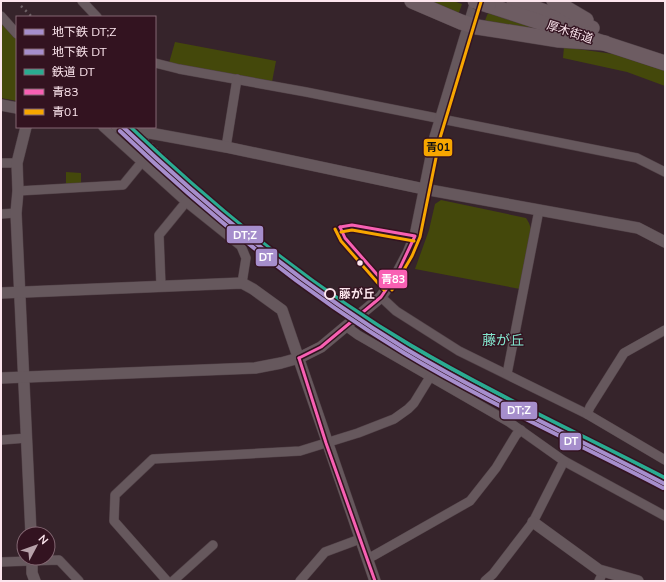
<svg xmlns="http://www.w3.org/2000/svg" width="666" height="582" viewBox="0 0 666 582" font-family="Mulish,'Noto Sans JP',sans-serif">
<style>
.green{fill:#44480b}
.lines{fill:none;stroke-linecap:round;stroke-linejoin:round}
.minor-casing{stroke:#514147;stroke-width:10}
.tertiary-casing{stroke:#514147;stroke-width:12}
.trunk-casing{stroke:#514147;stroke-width:16}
.minor{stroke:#66585d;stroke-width:9}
.tertiary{stroke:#66585d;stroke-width:11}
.trunk{stroke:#6d5c62;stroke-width:15}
.rail{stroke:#6e6166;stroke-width:2.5;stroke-dasharray:2 4;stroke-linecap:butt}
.trunk-bridge-casing{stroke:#514147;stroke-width:16;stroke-linecap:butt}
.trunk-bridge{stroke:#6d5c62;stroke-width:15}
.bus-1-casing{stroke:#331320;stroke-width:6}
.bus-2-casing{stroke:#331320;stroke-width:6}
.bus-1{stroke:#f860b3;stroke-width:3}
.bus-2{stroke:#f7a600;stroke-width:3}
.rail-1-casing{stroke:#331320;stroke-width:7}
.rail-1{stroke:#2aab91;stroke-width:4}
.metro-1-casing{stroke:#331320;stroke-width:7}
.metro-2-casing{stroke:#331320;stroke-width:7}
.metro-1{stroke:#a68ecc;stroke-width:4}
.metro-2{stroke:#a68ecc;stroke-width:4}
.bus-dot{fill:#fce5ed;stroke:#331320;stroke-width:1.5}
.stop-dot{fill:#331320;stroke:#fce5ed;stroke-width:2}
.labels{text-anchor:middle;stroke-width:3;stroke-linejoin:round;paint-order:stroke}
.street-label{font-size:12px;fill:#fce5ed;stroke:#331320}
.stop-label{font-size:12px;font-weight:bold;fill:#fce5ed;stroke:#331320;text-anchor:start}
.quarter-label{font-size:14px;fill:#83e5cd;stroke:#331320}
.line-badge{stroke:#331320;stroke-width:1.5}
.badge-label{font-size:11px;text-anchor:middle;font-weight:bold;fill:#fff}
.pale-badge-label{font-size:11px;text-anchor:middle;font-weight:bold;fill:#111}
</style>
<rect width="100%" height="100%" fill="#36242b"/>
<g class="green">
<path d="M422,1H453L462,4L457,18Z"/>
<path d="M488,13L553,34L484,23Z"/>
<path d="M1,20L17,39V101L1,98Z"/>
<path d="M175,42L276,61L272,82L169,63Z"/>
<path d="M564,47L613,54L665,71V86L627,72L563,58Z"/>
<path d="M66,172L81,173V185H66Z"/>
<path d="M441,200L526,218L529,223L531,229L520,289L415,269L429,230L435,204Z"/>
</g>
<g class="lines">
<g class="minor-casing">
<g id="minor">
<path d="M82,1L97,17"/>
<path d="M1,16L17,34"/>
<path d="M155,63L179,69L306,92L637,158L665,172"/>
<path d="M103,127L186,202L241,246L246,258L242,283"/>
<path d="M226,147L237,79"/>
<path d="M1,163H17"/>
<path d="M18,191L123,185L141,163"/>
<path d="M1,214L16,213"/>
<path d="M161,286L159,235L186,202"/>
<path d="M381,297L396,311L459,351L587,414L665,460"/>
<path d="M347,327L358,335L509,422L564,461L665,516"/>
<path d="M507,374L539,210"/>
<path d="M587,414L590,407L624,353L665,330"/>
<path d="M1,440L27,438"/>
<path d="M367,557L373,556L470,501L496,468L516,435L521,430"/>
<path d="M1,562L59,560L79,581"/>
<path d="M167,581L114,521L115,495L153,459L300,451L358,433L394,419L408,409L414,403L430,377"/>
<path d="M173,581L213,545"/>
<path d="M300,581L325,552L360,539"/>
<path d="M485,581L493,574L533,522L564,461"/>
<path d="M599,581L603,572"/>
</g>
</g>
<g class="tertiary-casing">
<g id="tertiary">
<path d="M1,105L17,108"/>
<path d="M26,127L17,163L18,191L16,213L31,534"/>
<path d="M117,127L226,147L424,189L638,228L665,242"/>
<path d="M1,293L242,283L253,289L282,310L375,581"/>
<path d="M1,378L255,368L281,363L299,358L321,347L381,297L398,272L408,253L415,236L435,137L476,1"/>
<path d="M533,522L599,570L638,581"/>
<path d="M32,558V573L35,581"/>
</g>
</g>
<g class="trunk-casing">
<g id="trunk">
<path d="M412,1L461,22L477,27L559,40L605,43"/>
<path d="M514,1L592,28"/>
<path d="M554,1L586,20"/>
<path d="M488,5L665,63"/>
</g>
</g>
<use href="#minor" class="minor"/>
<use href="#tertiary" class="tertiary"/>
<use href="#trunk" class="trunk"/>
<g class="rail">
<path d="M21,6L32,17"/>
<path d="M134,127L207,197L262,244L316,283L395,336L456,373L603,447"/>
</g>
<g class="trunk-bridge-casing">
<path id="trunk-bridge" d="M475,1L488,5"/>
</g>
<use href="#trunk-bridge" class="trunk-bridge"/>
<g class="bus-1-casing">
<g id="bus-1">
<path d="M340,227L345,238L388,287"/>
<path d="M299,358L321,347L381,297L398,272L415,236L352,225L340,227"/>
<path d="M299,358L326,443L375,581"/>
</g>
</g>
<g class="bus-2-casing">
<g id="bus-2">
<path d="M335,229L341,241L384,290"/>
<path d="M341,232L352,230L414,241"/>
<path d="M392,290L412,256L420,237L440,138L481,2"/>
</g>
</g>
<use href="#bus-1" class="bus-1"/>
<use href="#bus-2" class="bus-2"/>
<g class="rail-1-casing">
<path id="rail-1" d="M130,127C216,209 308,285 410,345C493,394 580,434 665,478"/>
</g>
<use href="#rail-1" class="rail-1"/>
<g class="metro-1-casing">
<path id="metro-1" d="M123,127C210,210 303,286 406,349C490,399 579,439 665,484"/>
</g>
<g class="metro-2-casing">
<path id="metro-2" d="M120,131C207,214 300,290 404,353C487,403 577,443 663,488"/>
</g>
<use href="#metro-1" class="metro-1"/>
<use href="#metro-2" class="metro-2"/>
</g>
<circle class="bus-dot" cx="360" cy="263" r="3.5"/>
<circle class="stop-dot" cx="330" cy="294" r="5"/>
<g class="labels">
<g class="street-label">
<text transform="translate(570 32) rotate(18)" y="4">厚木街道</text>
</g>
<g class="stop-label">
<text x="339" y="298">藤が丘</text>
</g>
<g class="quarter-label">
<text x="503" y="345">藤が丘</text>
</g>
</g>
<g class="line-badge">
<rect x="423" y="138" width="30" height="19" rx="4" fill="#f7a600"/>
<rect x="226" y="225" width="38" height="19" rx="4" fill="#a68ecc"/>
<rect x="255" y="248" width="23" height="19" rx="4" fill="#a68ecc"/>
<rect x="378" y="269" width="30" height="20" rx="4" fill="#f860b3"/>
<rect x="500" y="401" width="38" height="19" rx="4" fill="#a68ecc"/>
<rect x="559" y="432" width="23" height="19" rx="4" fill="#a68ecc"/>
</g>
<g class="badge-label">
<text x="245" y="239">DT;Z</text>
<text x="266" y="261">DT</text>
<text x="393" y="283">青83</text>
<text x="519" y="414">DT;Z</text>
<text x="571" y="445">DT</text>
</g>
<g class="pale-badge-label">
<text x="438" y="151">青01</text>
</g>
<rect width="666" height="582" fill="none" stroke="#fce5ed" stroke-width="4"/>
<rect x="16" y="16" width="140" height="112" fill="#331320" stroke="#836772"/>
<rect x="24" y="29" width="20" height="6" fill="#a68ecc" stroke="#836772"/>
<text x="52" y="36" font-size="12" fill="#fce5ed">地下鉄 DT;Z</text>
<rect x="24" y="49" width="20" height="6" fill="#a68ecc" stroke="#836772"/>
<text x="52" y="56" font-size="12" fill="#fce5ed">地下鉄 DT</text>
<rect x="24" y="69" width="20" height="6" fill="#2aab91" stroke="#836772"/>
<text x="52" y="76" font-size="12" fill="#fce5ed">鉄道 DT</text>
<rect x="24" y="89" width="20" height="6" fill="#f860b3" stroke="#836772"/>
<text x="52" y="96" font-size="12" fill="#fce5ed">青83</text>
<rect x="24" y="109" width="20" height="6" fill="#f7a600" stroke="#836772"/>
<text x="52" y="116" font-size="12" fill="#fce5ed">青01</text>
<g transform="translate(36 546) rotate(49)"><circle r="19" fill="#331320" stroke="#836772"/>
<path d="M0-3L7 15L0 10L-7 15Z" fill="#b7a1a9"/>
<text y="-6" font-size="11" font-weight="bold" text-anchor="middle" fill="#fce5ed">N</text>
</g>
</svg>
